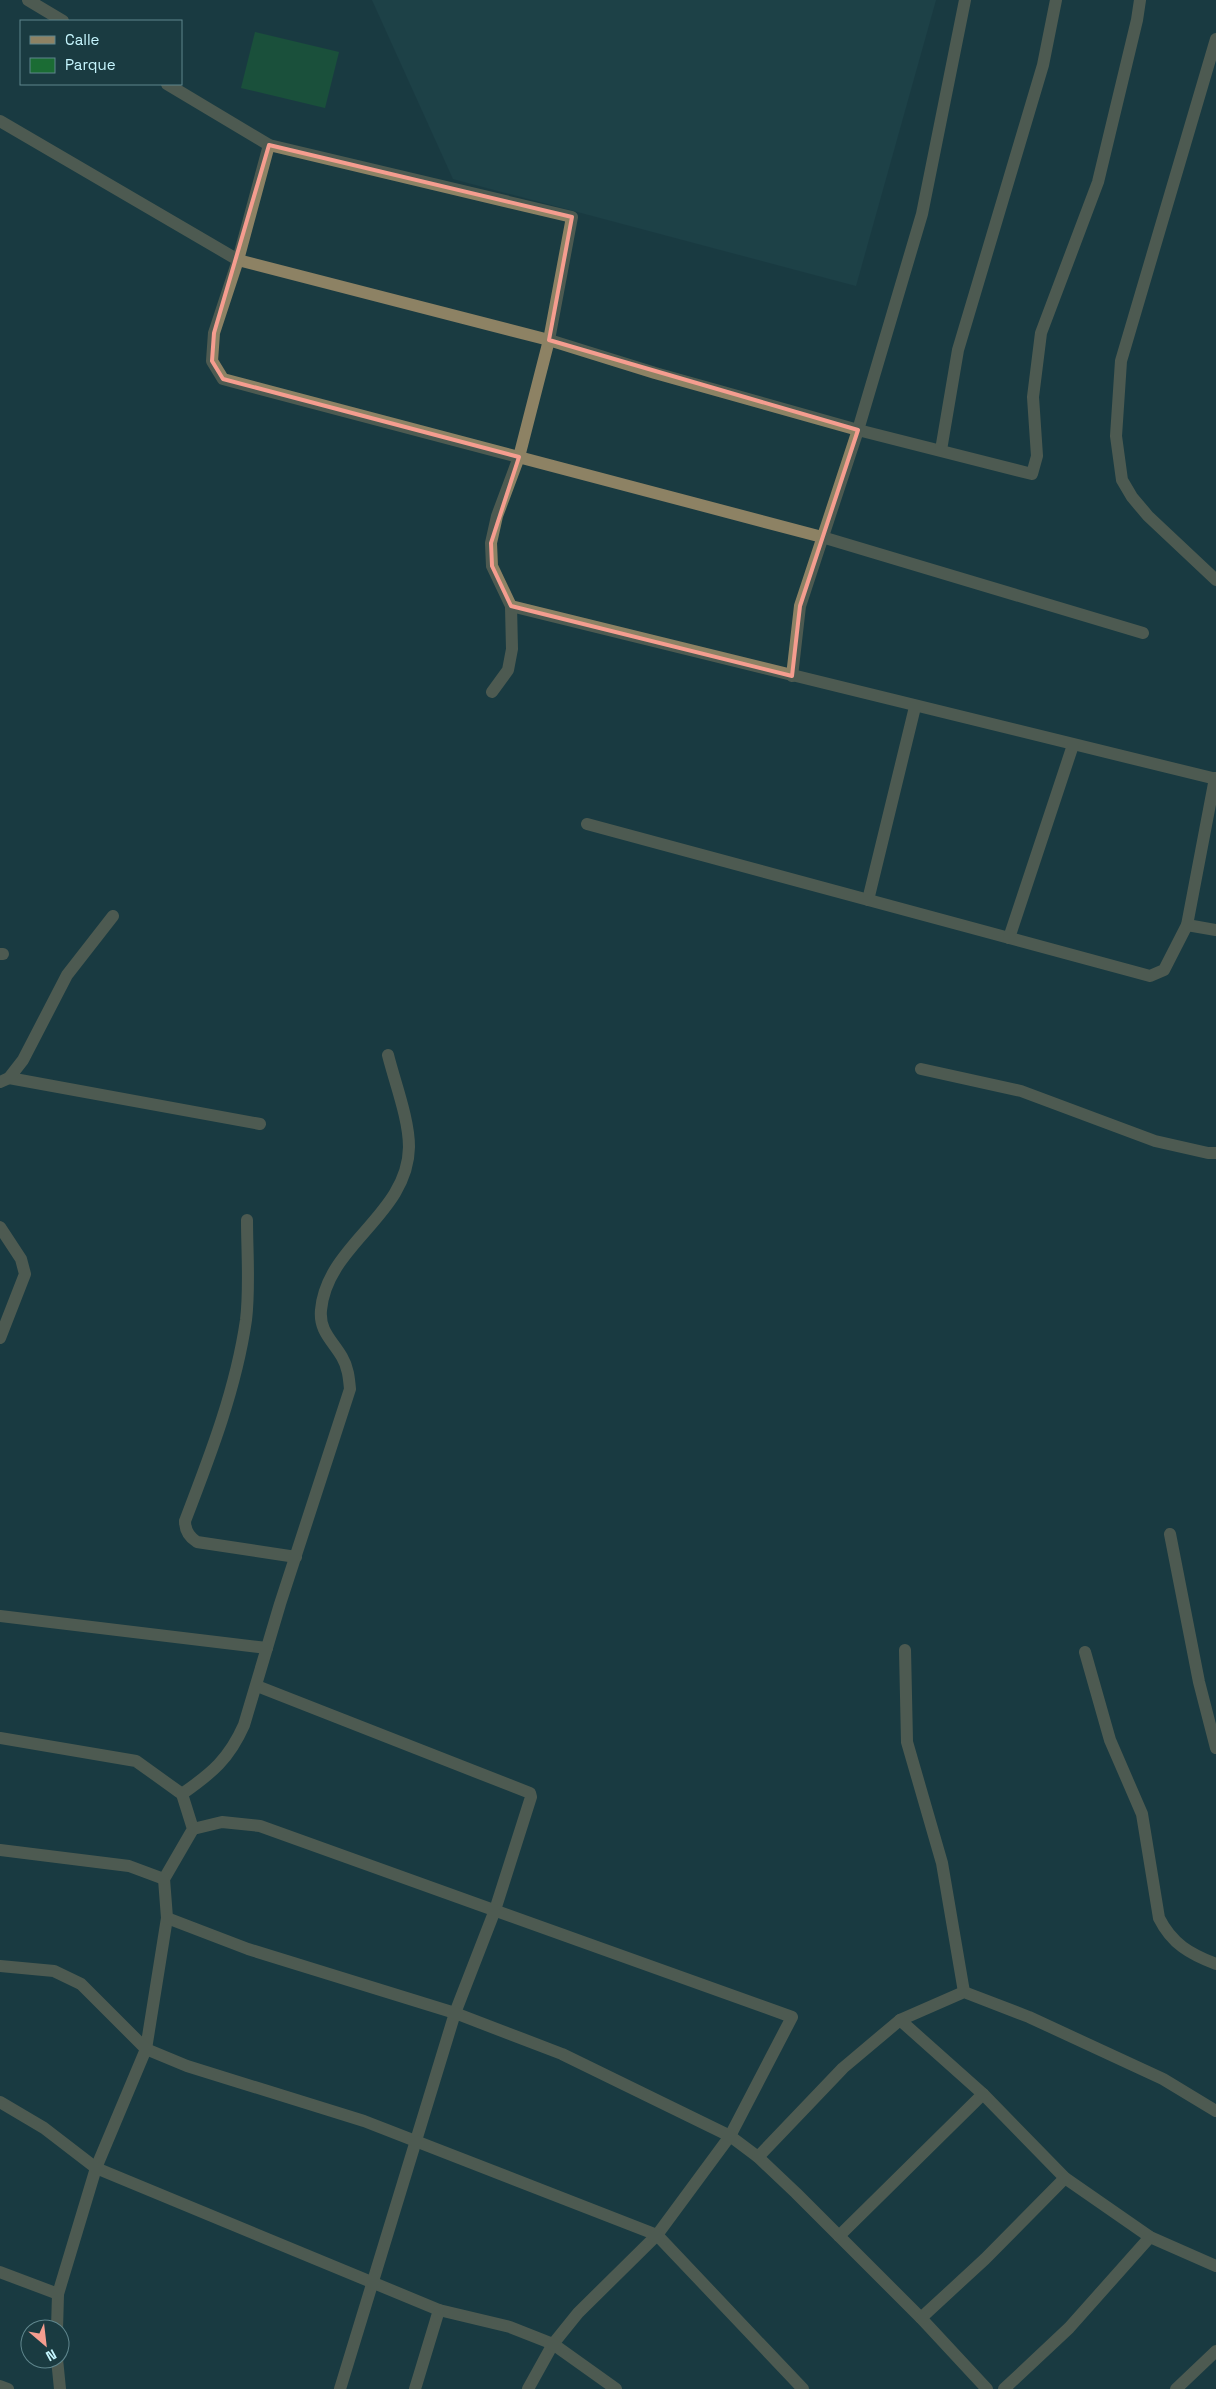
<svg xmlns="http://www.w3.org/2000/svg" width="1216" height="2389" viewBox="0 0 1216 2389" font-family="'Space Grotesk',sans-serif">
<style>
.built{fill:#22494f}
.green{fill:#1b6c34}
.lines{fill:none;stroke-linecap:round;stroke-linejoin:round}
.minor{stroke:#8d8264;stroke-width:12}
.marked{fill:none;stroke:#f59d8f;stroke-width:4;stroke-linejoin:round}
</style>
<rect width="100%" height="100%" fill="#1a3b41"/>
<path class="built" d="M372,0H936L856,286L453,179Z"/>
<path class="green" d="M255,32L339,52L325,108L241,88Z"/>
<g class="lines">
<g class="minor">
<path d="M28,0L63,21"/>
<path d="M1216,39L1121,361L1116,436L1122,480L1132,497L1148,516L1216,580"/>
<path d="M167,84L269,145L572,217L549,340L519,457L497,516L491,543L492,566L511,606L512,649L508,670L492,692"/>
<path d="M0,121L238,260L549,340L655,373L858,430L1032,474L1037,456L1033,397L1041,333L1098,182L1137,20L1140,0"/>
<path d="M269,145L238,260L214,333L212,361L223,379L822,537L1143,633"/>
<path d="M941,450L958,350L1043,65L1056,0"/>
<path d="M511,606L1216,779"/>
<path d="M792,676L800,606L858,430L922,214L965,0"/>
<path d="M587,824L1150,976L1164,970L1187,925L1215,778"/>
<path d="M868,900L915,707"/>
<path d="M1187,925L1216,930"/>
<path d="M1009,938L1073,745"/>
<path d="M0,954H3"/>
<path d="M921,1069L1021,1091L1155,1141L1208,1153H1216"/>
<path d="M9,1078L260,1124"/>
<path d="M0,1082L9,1078L23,1060L67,975L113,916"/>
<path d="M247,1220C247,1252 250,1287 246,1320C236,1389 210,1456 185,1521C185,1531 189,1537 197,1542L296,1557"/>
<path d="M0,1227L21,1259L25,1274L0,1338"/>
<path d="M1170,1534L1199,1682L1216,1748"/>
<path d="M0,1616L267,1648"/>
<path d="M905,1650L907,1742L942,1863L964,1992"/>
<path d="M1085,1652L1110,1740L1142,1814L1159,1918C1172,1944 1190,1954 1216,1964"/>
<path d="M257,1686L530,1793L531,1797L495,1910L455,2013L340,2389"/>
<path d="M0,1738L136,1761L182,1794L193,1829L164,1879L167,1918L146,2049L96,2168L58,2294L57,2329"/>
<path d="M182,1794C212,1773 229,1759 244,1725L280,1604L350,1389C349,1378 348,1367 342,1357C332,1340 319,1331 321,1310C327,1244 408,1215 409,1147C409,1119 395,1083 388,1055"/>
<path d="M193,1829L222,1822L260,1826L792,2017L730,2136L657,2235L578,2313L553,2344L528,2389"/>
<path d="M0,1850L129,1866L164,1879"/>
<path d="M167,1918L248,1949L455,2013L562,2054L730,2136L758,2157L796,2193L921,2318L987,2389"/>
<path d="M0,1966L54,1971L81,1984L146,2049L187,2066L364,2121L657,2235L803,2389"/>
<path d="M900,2020L964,1992L1029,2017L1163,2079L1216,2111"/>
<path d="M0,2102L44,2128L96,2168L439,2310L510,2327L553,2344L616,2389"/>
<path d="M758,2157L843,2068L900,2020L983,2094L1065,2178L1150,2237L1216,2266"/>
<path d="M839,2236L983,2094"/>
<path d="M0,2272L58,2294"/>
<path d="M921,2318L985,2259L1065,2178"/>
<path d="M57,2359L60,2389"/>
<path d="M0,2386L8,2389"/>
<path d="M415,2389L439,2310"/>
<path d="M1004,2389L1069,2328L1150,2237"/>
<path d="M1176,2389L1216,2351"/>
</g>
</g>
<path d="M0 0H1216V2389H0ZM269,145L572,217L549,340L858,430L800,606L792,676L511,606L492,566L491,543L519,457L223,379L212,361L214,333Z" fill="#1a3b41" fill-opacity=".55" fill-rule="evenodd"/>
<path class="marked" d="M269,145L572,217L549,340L858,430L800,606L792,676L511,606L492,566L491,543L519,457L223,379L212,361L214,333Z"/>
<rect x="20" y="20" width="162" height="65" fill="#1a3b41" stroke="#5f868d"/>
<rect x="30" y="36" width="25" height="8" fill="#8d8264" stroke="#5f868d"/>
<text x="65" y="45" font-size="15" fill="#c6f6fe">Calle</text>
<rect x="30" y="58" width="25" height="15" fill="#1b6c34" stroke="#5f868d"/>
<text x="65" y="70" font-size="15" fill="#c6f6fe">Parque</text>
<g transform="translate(45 2344) rotate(152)"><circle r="24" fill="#1a3b41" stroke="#5f868d"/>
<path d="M0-4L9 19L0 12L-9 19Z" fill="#f59d8f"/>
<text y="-8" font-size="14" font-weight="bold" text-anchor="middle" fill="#c6f6fe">N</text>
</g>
</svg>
